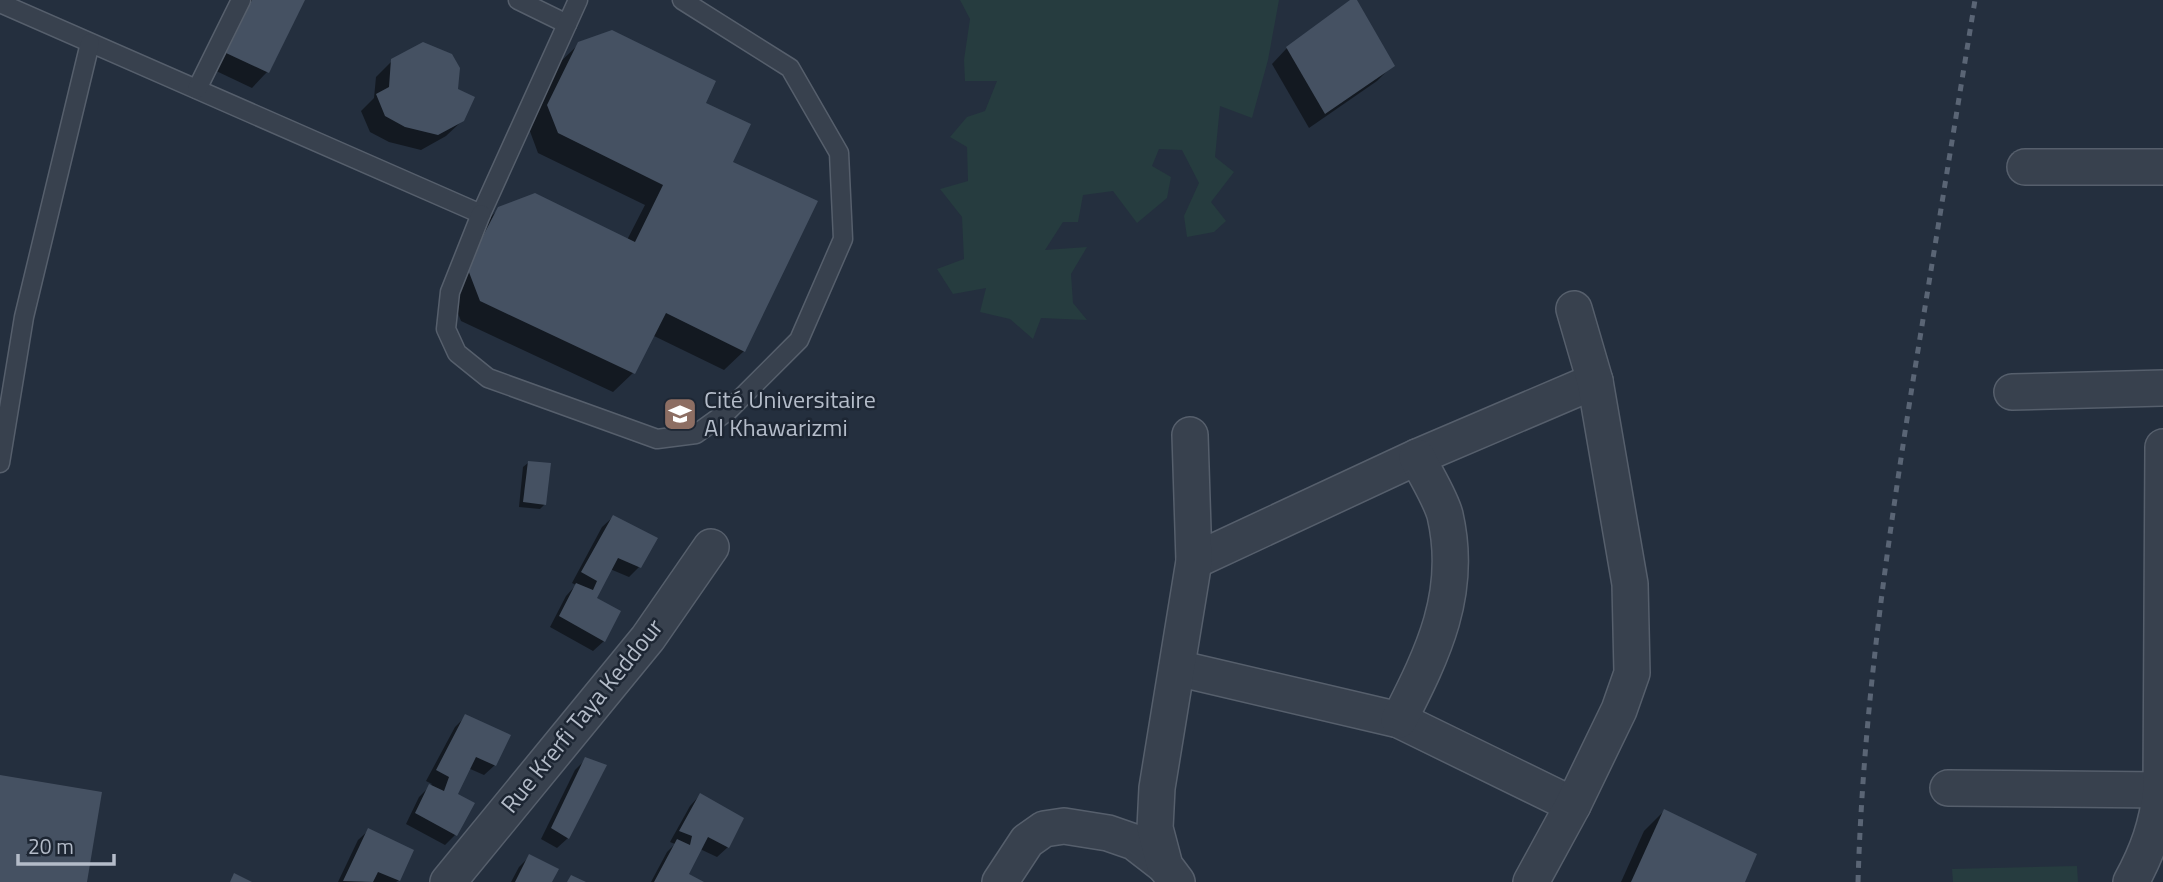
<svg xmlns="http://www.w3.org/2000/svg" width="2163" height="882" viewBox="0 0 2163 882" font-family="'Titillium Web',sans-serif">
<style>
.green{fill:#263c3f}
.shadow{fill:#0007}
.building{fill:#455162}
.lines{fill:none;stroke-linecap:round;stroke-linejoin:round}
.lane-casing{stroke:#565f6c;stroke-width:21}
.street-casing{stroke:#565f6c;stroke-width:38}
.lane{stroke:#38414e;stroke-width:18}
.street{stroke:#38414e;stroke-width:35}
.rail{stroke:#5a6575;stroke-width:5;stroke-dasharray:7 7;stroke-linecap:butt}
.labels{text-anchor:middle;stroke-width:5;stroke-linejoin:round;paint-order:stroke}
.poi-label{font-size:24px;fill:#b4bcc9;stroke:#1d2633;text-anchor:start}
.street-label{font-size:24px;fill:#b4bcc9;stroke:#1d2633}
</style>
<rect width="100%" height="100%" fill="#242f3e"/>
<g class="green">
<path d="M960,0H1279L1268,60L1252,118L1220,106L1215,157L1234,172L1211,202L1226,221L1214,232L1187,237L1184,216L1199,183L1182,150L1159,149L1152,166L1171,177L1167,198L1137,223L1113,191L1083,195L1078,222H1063L1045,250L1087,247L1071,274L1073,303L1087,320L1041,318L1033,339L1010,319L980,312L986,288L953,294L937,269L964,259L962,217L940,189L968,181L967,147L950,137L967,117L985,111L997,81H965L964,60L970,19Z"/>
<path d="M2077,866L2078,882H1953L1952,869Z"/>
</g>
<g class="shadow">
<path d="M246,0H304L267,72L252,88L212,69Z"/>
<path d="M1354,0L1393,65L1377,81L1309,128L1272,64L1287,48Z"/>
<path d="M579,44L704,104L731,163L744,351L724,370L652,335L633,373L613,392L461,321L448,288L478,229L499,209L627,240L645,205L538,153L528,126L558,64Z"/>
<path d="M392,61L456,90L463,120L446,136L421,150L389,142L370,132L361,111L374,98L376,77Z"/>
<path d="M528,463L545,504L540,509L519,507L523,467Z"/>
<path d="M613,517L639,567L629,577L610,569L595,599L604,641L593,651L550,627L566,596L576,585L572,583L602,527Z"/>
<path d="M466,716L495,765L484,775L468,768L455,795V835L445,845L406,824L419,797L432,784L426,781L455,727Z"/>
<path d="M586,759L568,838L557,848L541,839L575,770Z"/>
<path d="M700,795L728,847L717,857L700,849L687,875L700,882H651L667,852L675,844L670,842L690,806Z"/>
<path d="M1664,811L1743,882H1621L1644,831Z"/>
<path d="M369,830L399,880L396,882H338L358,840Z"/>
<path d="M530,856L550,882H511L519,867Z"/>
</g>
<g class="building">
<path d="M252,0H305L269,73L226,53Z"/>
<path d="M1350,0H1357L1395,66L1325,114L1286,47Z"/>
<path d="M612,30L716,81L706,103L751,124L733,162L818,201L745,352L666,313L635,374L480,301L467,267L498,207L535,193L635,242L663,185L558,133L547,105L578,42Z"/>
<path d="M423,42L452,54L460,68L458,89L475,97L464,121L438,135L405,127L385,116L376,94L389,87L391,59Z"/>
<path d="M528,461L551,463L546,505L523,502Z"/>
<path d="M613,515L658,538L641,568L618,558L597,598L621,611L605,642L559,616L576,583L593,590L597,581L581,572Z"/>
<path d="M465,714L511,735L496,766L476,757L458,794L475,803L457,836L415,813L429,784L444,791L449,777L436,770Z"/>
<path d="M585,757L607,765L569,839L551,828Z"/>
<path d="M0,775L102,792L87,882H0Z"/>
<path d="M700,793L744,818L729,848L708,837L689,874L704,882H654L677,839L690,845L692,836L679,831Z"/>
<path d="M1664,809L1757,854L1745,882H1631Z"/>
<path d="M368,828L414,850L400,881L378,872L373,882L343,881Z"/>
<path d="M529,854L559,869L552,882H515Z"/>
<path d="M234,873L252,882H230Z"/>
<path d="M571,875L586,882H567Z"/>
</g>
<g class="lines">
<g class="lane-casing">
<g id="lane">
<path d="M518,0L567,24"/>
<path d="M0,3L481,214L578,0"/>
<path d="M197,89L241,0"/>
<path d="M481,214L450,292L446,329L457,353L488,378L657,439L696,434L728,411L799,340L843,239L839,153L790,68L682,0"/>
<path d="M0,463L24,317L90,43"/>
</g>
</g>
<g class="street-casing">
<g id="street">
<path d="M2025,167H2163"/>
<path d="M2012,392L2163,388"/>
<path d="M1194,561L1417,457L1595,381"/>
<path d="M1177,668L1399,720L1573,805"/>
<path d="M1399,720C1433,653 1463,593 1445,515C1440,497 1425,474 1417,457"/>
<path d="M1948,788L2163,790"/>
<path d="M448,882L648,638L711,547"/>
<path d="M1000,882L1027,841L1044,829L1064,826L1108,833L1134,842L1165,866"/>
<path d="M1177,882L1165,866L1155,828L1157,788L1194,561L1190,435"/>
<path d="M1531,882L1573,805L1619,710L1632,673L1630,584L1595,381L1574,309"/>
<path d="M2131,882C2148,851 2157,825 2161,790L2163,447"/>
</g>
</g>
<use href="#lane" class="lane"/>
<use href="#street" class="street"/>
<path class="rail" d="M1858,882C1863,714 1886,553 1912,387C1933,258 1954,129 1975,0"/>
</g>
<defs>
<g id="university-square" transform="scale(1.75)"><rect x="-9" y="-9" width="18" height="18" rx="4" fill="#8d6e63" stroke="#1d2633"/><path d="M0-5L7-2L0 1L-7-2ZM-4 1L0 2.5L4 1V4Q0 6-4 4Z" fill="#fff"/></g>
</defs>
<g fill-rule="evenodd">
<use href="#university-square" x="680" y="414"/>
</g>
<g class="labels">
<g class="poi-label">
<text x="704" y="408">Cité Universitaire<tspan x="704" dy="28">Al Khawarizmi</tspan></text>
</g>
<g class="street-label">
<text transform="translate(582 716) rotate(-51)" y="8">Rue Krerfi Taya Keddour</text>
</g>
</g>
<path d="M18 854v10h96v-10" fill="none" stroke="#b4bcc9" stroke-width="3.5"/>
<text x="28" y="854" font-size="21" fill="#b4bcc9" stroke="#1d2633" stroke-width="5" paint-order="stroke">20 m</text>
</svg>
